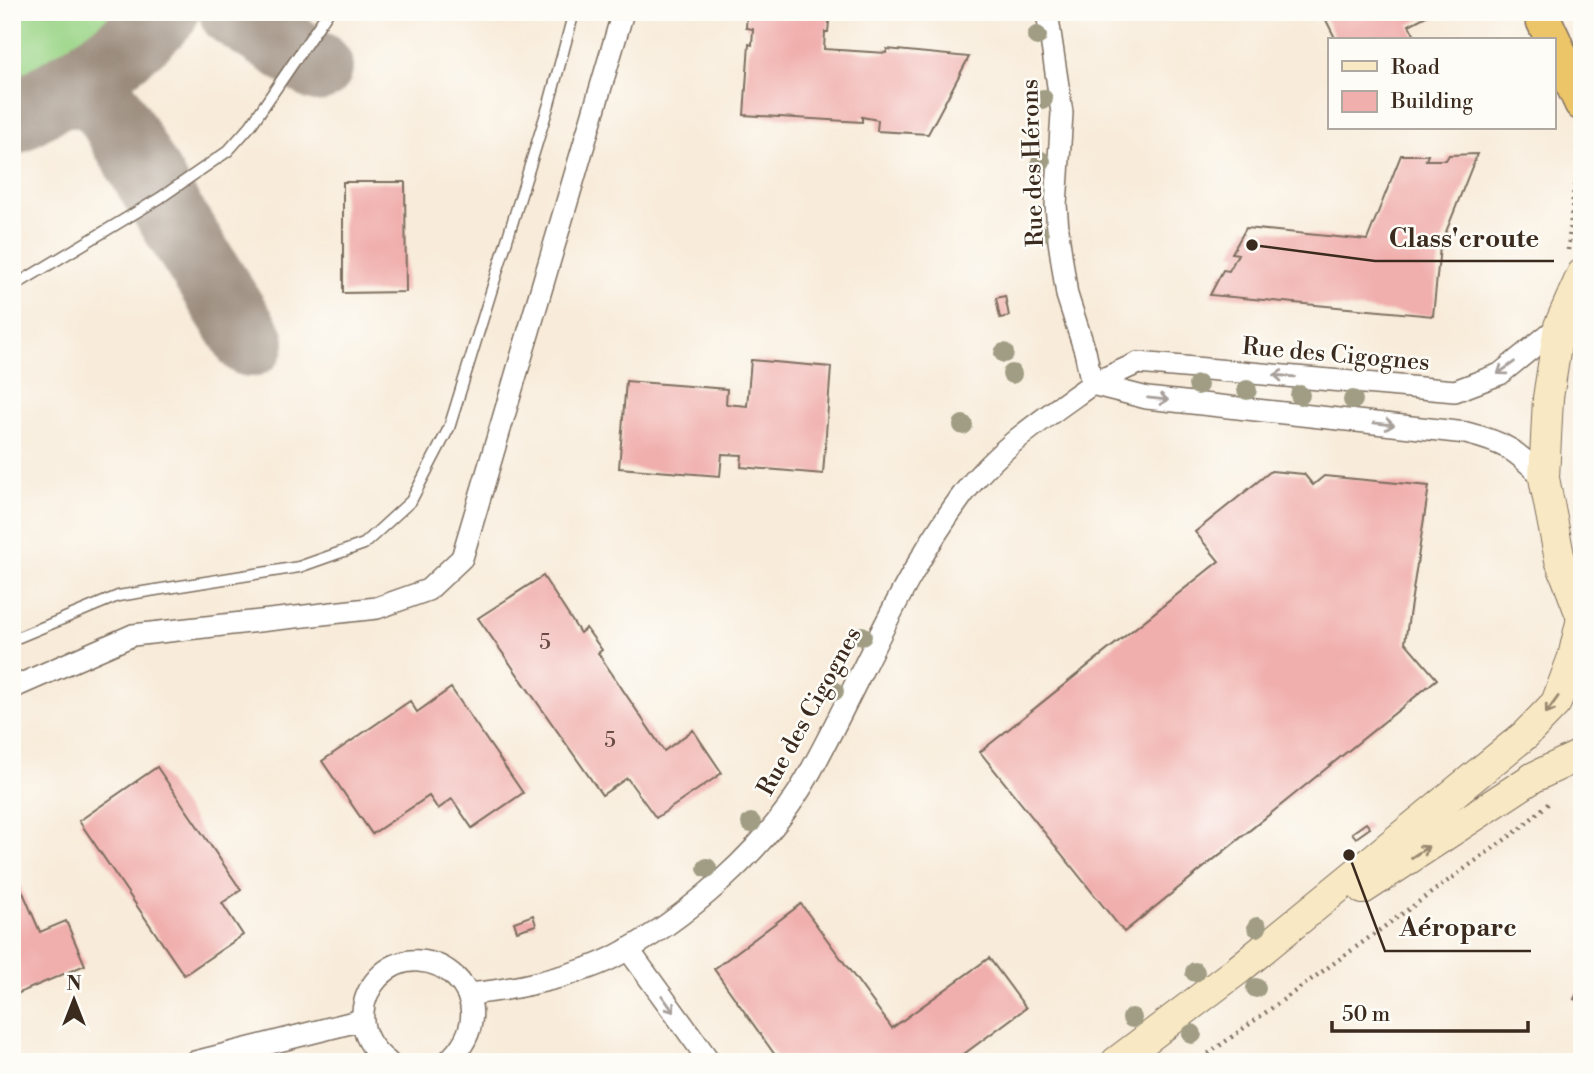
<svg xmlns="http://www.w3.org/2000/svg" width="1594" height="1074" viewBox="0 0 1594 1074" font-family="'Libre Bodoni',serif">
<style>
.green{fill:#9bd588;stroke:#6b8053;stroke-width:2}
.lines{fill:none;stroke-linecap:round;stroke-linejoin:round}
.taxiway{stroke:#9a8a7c;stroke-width:70}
.building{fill:#f0aeac}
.service-casing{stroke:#7d6e5f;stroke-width:13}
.minor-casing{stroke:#7d6e5f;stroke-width:24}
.secondary-casing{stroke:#7d6e5f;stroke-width:32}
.trunk-casing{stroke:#7d6e5f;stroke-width:38}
.path{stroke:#7d6e5f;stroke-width:4.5;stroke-dasharray:2 5;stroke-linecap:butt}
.service{stroke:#fff;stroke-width:10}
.minor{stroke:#fff;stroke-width:21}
.secondary{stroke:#f8e8c3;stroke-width:30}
.trunk{stroke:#edc569;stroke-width:35}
.tree{fill:#a09d84}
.oneway{stroke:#a79f9a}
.oneway2{stroke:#9a8970}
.labels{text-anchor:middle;stroke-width:5;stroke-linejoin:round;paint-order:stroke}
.number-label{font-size:21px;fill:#684b42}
.street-label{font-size:24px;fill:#3b2a1e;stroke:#fdfcf7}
.leader{fill:none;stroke:#3b2a1e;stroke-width:2.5}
.callout-dot{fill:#3b2a1e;stroke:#fdfcf7;stroke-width:2.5}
.callout-label{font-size:26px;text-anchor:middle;font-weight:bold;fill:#3b2a1e;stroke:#fdfcf7;stroke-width:5;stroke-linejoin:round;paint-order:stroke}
</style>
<rect width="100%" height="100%" fill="#fdfcf7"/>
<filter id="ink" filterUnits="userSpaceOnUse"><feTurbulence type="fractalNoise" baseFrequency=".0143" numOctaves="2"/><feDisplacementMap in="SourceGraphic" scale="14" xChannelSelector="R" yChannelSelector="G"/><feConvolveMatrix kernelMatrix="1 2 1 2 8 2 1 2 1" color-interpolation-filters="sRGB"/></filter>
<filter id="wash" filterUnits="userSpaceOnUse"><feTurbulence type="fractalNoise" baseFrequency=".00686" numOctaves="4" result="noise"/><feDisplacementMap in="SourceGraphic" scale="28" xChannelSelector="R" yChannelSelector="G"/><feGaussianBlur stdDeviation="1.57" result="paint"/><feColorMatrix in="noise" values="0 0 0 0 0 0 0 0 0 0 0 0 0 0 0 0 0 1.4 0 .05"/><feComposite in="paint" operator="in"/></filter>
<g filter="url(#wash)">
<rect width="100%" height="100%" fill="#f8ebd9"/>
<path class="green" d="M12,12H133L128,18L12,89Z"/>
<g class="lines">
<g class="taxiway">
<path d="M234,12L318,67"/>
<path d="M58,93H84L94,96L108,108L160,198L250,342"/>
<path d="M12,120C65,89 123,58 164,12"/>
</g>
</g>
<g id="blocks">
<g class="building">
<path d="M747,12H830L828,32H825L824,49L886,53L887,49L969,57L928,134L877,131L878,120L862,117V122L744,115L749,44L752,45L753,29L746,28Z"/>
<path d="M1322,12H1429L1430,14L1409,25L1417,40H1336Z"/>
<path d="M1477,154L1440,247L1433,316L1210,295L1223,270L1229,271L1238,254L1232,253L1246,228L1367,240L1401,155H1428L1426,160H1446L1449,155Z"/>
<path d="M343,182H405L406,292L343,293Z"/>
<path d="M1005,296L1009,316L1000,318L996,298Z"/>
<path d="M751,360L831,367L823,474L741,467L742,455L722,454L720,476L619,468L626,381L727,389L726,404L747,406Z"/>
<path d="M1271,471L1304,474L1313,485L1324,476L1429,486L1405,642L1437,679L1124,932L980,752L1219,561L1195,532Z"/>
<path d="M543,576L580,633L586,628L602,650L598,653L664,751L693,730L722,773L656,818L627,778L602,795L478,618Z"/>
<path d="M451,688L523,793L472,828L452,799L438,809L429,796L372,834L322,761L410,701L417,712Z"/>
<path d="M157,767L241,890L222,903L243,935L184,975L79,821Z"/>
<path d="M1366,823L1370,828L1356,838L1352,833Z"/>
<path d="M12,867L40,932L66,921L85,965L12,996Z"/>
<path d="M801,904L892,1028L989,958L1026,1008L953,1062H780L714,969Z"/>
<path d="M533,915L536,925L517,931L514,922Z"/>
<path d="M1582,984V1003L1574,999Z"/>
</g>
</g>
</g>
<g filter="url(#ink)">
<use href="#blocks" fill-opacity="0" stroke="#7d6e5f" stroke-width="2"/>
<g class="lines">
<g class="service-casing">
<g id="service">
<path d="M12,287L160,198L228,151L251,125L328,12"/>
<path d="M12,640L118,596L299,567L364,544L411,501L449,428L549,104L574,12"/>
</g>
</g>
<g class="minor-casing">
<g id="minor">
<path d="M1092,384L1138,363L1455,391L1500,374L1559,326"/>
<path d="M1092,384L1147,398L1466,433C1506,443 1515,450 1544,478"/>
<path d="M12,688L133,635L377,608L428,590L462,558L623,12"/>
<path d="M628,949L710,1062"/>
<path d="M468,994C508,991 576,976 612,958C683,922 769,847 808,776C860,683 899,580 964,493C998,448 1046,417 1092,384L1085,351L1067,295L1059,241L1056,205L1062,113L1047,12"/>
<path d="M195,1062L362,1020"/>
<path d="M388,1062C371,1049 361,1033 363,1012C364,998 369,988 378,978C426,927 515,1000 447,1062"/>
</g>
</g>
<g class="secondary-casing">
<g id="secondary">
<path d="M1582,274L1559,326L1548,398L1544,478L1560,560L1582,618"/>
<path d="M1363,889L1534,777L1582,754"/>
<path d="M1116,1062L1239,969L1525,735L1556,703L1573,657L1582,618"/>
</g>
</g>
<g class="trunk-casing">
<g id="trunk">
<path d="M1540,12L1553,40"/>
<path d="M1554,43L1582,103"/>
</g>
</g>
<g class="path">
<path d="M1568,250L1574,188L1578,182H1582"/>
<path d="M1197,1062L1521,828L1549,803"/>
</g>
<use href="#service" class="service"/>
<use href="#minor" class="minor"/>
<use href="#secondary" class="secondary"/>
<use href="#trunk" class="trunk"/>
</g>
<g class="tree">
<circle cx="1037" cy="36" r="10"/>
<circle cx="1043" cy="99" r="10"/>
<circle cx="1041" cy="161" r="10"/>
<circle cx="1039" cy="234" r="10"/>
<circle cx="1004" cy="353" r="10"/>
<circle cx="1012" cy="374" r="10"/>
<circle cx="1198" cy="385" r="10"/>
<circle cx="1247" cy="390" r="10"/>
<circle cx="1300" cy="395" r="10"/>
<circle cx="1353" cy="400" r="10"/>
<circle cx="963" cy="425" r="10"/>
<circle cx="862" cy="636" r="10"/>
<circle cx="834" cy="691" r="10"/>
<circle cx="751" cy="823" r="10"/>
<circle cx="707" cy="868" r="10"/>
<circle cx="1257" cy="927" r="10"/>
<circle cx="1195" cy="972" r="10"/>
<circle cx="1256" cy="988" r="10"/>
<circle cx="1132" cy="1018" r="10"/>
<circle cx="1192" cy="1034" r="10"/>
</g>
<defs><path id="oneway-shaft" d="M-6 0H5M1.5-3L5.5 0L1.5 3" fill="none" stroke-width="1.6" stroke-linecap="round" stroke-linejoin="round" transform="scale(1.75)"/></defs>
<g class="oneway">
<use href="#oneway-shaft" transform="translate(1506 368) rotate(144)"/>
<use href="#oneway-shaft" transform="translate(1284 376) rotate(-175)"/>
<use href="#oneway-shaft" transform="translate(1158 399) rotate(6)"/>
<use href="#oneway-shaft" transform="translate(1384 424) rotate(6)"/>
<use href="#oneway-shaft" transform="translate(668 1004) rotate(54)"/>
</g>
<g class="oneway2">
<use href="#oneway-shaft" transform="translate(1552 705) rotate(126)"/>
<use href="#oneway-shaft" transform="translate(1420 852) rotate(-33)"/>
</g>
</g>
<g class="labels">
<g class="number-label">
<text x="545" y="649">5</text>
<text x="610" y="747">5</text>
</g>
<g class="street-label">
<text transform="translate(1032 163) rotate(-92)" y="8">Rue des Hérons</text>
<text transform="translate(1336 354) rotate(5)" y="8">Rue des Cigognes</text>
<text transform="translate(809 711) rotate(-61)" y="8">Rue des Cigognes</text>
</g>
</g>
<path class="leader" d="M1252 245L1375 261H1554M1349 855L1385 951H1531"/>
<g class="callout-dot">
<circle cx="1252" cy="245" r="7"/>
<circle cx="1349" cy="855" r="7"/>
</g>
<g class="callout-label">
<text x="1464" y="247">Class'croute</text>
<text x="1458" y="936">Aéroparc</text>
</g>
<rect width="1594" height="1074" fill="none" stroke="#fdfcf7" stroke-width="42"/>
<rect x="1328" y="38" width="228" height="91" fill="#fdfcf7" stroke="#afa8a0" stroke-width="2"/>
<rect x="1342" y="61" width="35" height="10" fill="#f8e8c3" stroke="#afa8a0" stroke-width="2"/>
<text x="1391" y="74" font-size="21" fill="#3b2a1e">Road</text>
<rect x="1342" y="91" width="35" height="21" fill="#f0aeac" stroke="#afa8a0" stroke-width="2"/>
<text x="1391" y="108" font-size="21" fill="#3b2a1e">Building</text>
<g transform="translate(74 1000)" stroke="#fdfcf7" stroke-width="5" paint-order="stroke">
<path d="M0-5L12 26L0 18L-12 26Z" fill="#3b2a1e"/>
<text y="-10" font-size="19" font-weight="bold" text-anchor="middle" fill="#3b2a1e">N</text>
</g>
<path d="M1332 1021v10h196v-10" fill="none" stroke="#3b2a1e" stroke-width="3.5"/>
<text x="1342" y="1021" font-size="21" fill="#3b2a1e" stroke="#fdfcf7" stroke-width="5" paint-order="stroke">50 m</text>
</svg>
